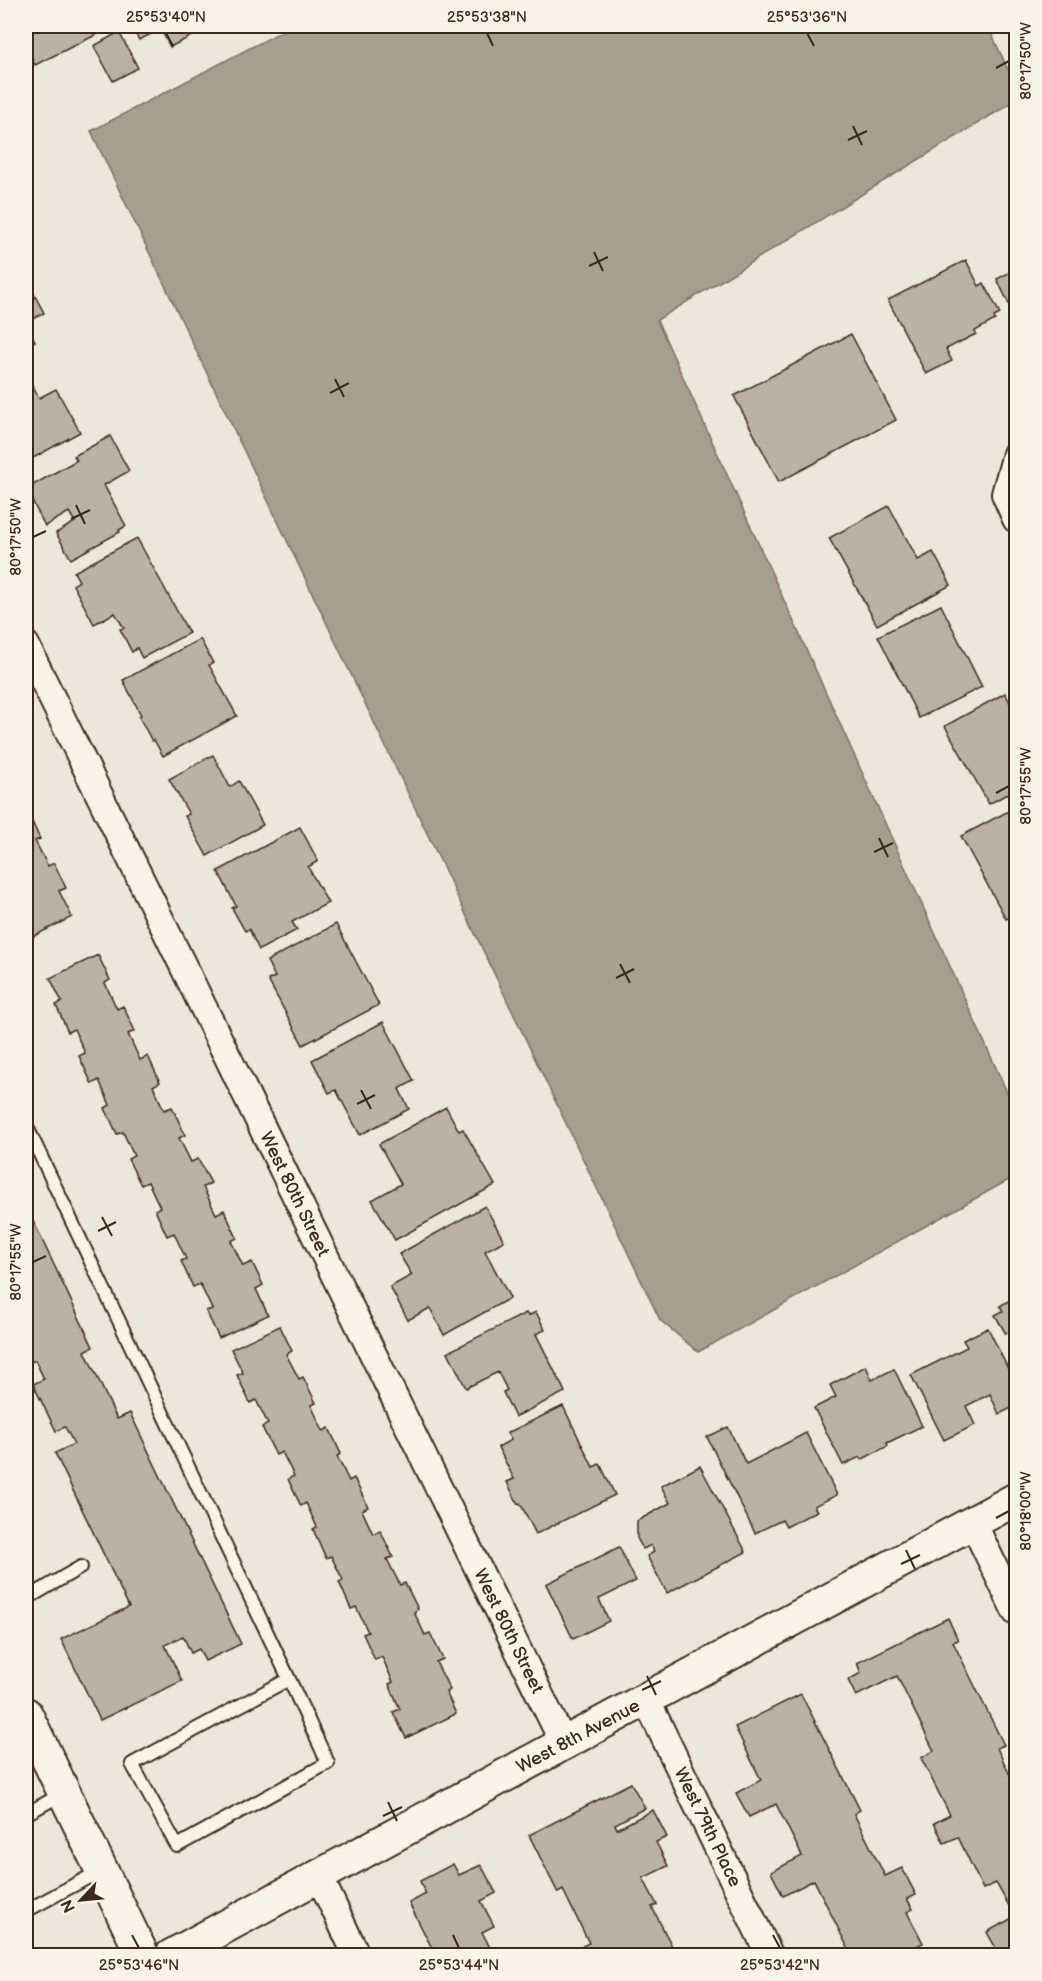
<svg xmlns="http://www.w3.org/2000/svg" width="1042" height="1981" viewBox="0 0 1042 1981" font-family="'Balsamiq Sans',sans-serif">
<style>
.water{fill:#a89f93;stroke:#7c7064;stroke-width:1.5}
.building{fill:#bab2a7;stroke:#3b2a1e;stroke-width:1.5}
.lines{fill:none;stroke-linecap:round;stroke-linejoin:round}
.service-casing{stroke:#3b2a1e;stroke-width:16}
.minor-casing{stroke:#3b2a1e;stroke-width:30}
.tertiary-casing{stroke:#3b2a1e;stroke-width:36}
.service{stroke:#f7f3e8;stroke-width:12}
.minor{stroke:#f7f3e8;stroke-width:26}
.tertiary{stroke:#f7f3e8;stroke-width:32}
.ticks{fill:none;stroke:#3b2a1e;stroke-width:2}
.labels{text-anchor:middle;stroke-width:5;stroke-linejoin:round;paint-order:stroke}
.street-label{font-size:18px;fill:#3b2a1e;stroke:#f7f3e8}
.neatline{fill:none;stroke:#3b2a1e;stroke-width:2}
.ticks-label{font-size:15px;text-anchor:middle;fill:#3b2a1e}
</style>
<rect width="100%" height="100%" fill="#ece7dc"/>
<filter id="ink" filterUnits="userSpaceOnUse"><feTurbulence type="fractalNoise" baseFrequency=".0167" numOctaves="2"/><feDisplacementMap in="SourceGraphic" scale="12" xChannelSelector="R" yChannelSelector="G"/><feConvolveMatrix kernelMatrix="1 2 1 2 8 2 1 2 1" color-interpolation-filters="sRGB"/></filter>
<g filter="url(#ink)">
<path class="water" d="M292,26H988L1016,87V100L657,320L1016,1112V1176L698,1352L660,1320L91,131Z"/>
<g class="building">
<path d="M26,26H114L35,65L26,45Z"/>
<path d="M131,26H156L159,30L139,40Z"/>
<path d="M159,26H212L170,47Z"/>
<path d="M119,32L138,68L113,81L94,46Z"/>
<path d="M966,260L979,286L984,283L1000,314L994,317L995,320L975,331L976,334L946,349L952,361L926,374L888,300Z"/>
<path d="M1016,269V319L997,279Z"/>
<path d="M26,279L44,313L26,323Z"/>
<path d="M26,324L35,341L26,346Z"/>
<path d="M851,334L896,420L779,482L734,396Z"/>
<path d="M26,374L39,398L56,389L80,432L26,462Z"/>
<path d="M110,436L129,471L104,485L126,526L119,530L120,532L71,559L56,533L75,522L69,512L45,526L26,489L77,460L74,456Z"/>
<path d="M889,506L918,560L933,552L951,585L877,625L829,538Z"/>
<path d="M137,538L189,633L142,658L137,648L132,652L120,629L124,628L115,613L94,624L73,585L79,581L74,572Z"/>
<path d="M941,605L982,687L919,718L878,636Z"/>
<path d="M200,639L213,663L209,665L237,716L163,756L154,740L152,741L139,717L141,715L123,680Z"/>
<path d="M1005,693L1016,714V789L989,804L945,726Z"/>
<path d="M213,755L230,787L239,781L263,825L207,856L185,816L189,814L169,779Z"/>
<path d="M1016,807V914L1006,919L961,836Z"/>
<path d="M28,813L40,839L35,841L48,866L54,863L66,888L59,891L72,917L26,940V814Z"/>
<path d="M300,827L318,861L308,867L328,903L292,922L297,930L259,950L249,929L245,931L232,908L236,906L218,871Z"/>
<path d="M336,924L379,1005L303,1045L268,980L275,977L267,961Z"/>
<path d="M98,955L110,980L105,983L117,1009L123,1006L135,1031L128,1034L140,1060L148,1056L160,1082L153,1086L164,1110L172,1107L185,1135L179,1138L191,1162L198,1159L211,1183L203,1187L216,1214L224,1210L237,1238L231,1241L243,1266L252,1262L263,1285L256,1289L268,1315L219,1338L206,1311L212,1309L200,1284L193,1287L181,1261L186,1259L174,1233L167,1236L155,1210L160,1207L148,1182L141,1185L128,1159L134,1156L123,1132L117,1134L105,1108L110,1105L99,1080L92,1084L79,1056L85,1053L74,1029L68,1032L56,1005L62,1002L50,978Z"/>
<path d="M383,1022L414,1081L399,1089L409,1109L360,1135L336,1090L329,1093L312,1060Z"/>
<path d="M446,1107L459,1131L463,1129L495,1185L395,1240L372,1200L401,1184L379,1144Z"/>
<path d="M26,1206L93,1347L85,1351L117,1419L130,1413L241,1644L205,1661L199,1649L191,1653L183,1636L165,1645L182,1681L100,1720L61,1639L129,1607L55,1453L74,1444L65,1427L56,1431L33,1384L44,1379L35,1360L26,1365Z"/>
<path d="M485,1206L504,1241L485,1251L510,1298L444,1335L430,1308L408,1320L390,1287L412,1275L399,1254Z"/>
<path d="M1016,1296V1337L1013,1330L1006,1334L995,1315L1003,1311L1000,1306Z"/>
<path d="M536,1312L545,1330L536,1334L565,1392L515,1417L503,1392L507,1390L498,1372L466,1388L448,1352L526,1313L528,1316Z"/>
<path d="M280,1326L292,1351L286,1354L299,1379L303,1377L316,1403L311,1405L323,1431L329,1428L341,1454L337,1456L349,1481L354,1478L368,1507L362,1510L373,1534L380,1530L393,1557L387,1559L400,1585L405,1583L418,1609L414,1612L425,1635L430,1633L443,1659L436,1662L450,1690L446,1692L456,1714L406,1738L393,1712L400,1709L389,1684L393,1682L382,1657L375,1660L363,1634L368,1632L356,1607L351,1609L339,1582L343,1580L331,1556L326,1558L313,1529L317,1527L306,1503L301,1506L288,1479L294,1476L282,1452L276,1455L262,1427L268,1424L256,1400L250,1403L237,1375L243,1373L231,1349Z"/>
<path d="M988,1328L1016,1385V1406L999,1414L990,1394L966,1406L975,1425L944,1440L911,1375L967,1347L963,1340Z"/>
<path d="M866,1366L872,1380L894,1369L922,1426L887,1443L888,1446L861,1460L860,1457L843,1465L814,1408L836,1397L830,1385Z"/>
<path d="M563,1406L593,1467L600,1464L615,1495L536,1534L520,1503L518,1504L507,1482L514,1479L498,1447L511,1440L507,1433Z"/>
<path d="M728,1427L746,1464L806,1433L837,1495L814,1506L817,1511L786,1527L782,1520L755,1533L707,1437Z"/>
<path d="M700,1466L746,1552L667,1593L647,1556L654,1552L651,1545L643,1549L637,1538V1521L670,1503L661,1486Z"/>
<path d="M619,1547L636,1581L599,1599L609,1621L573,1639L546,1584Z"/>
<path d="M948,1618L958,1640L953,1642L1004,1745L997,1748L1010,1775L1016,1771V1902L1009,1906L996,1883L983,1889L958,1837L944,1843L934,1823L950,1815L921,1758L934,1751L897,1676L856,1696L848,1680L861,1673L857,1663Z"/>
<path d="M801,1694L860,1810L854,1814L885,1876L902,1868L916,1895L907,1899L913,1909L907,1912L923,1943L913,1948L917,1956H852L814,1880L783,1896L771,1872L802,1856L776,1804L749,1817L736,1793L761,1780L735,1727Z"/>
<path d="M631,1783L645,1808L615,1824L617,1829L653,1810L667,1837L656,1842L668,1866L643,1878L657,1905L652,1907L677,1956H579L576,1949L589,1943L563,1890L558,1893L529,1835Z"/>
<path d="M453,1864L459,1875L481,1865L496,1893L481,1901L494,1926L482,1932L494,1955L501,1952L503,1956H436L409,1903L426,1894L420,1881Z"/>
<path d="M1016,1916V1956H1000L987,1932Z"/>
</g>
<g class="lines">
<g class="service-casing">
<g id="service">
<path d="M26,1125L289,1679L328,1763L177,1846L132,1764L289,1679"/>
<path d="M26,1599L81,1567"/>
<path d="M26,1814L64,1793"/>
<path d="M26,1911L100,1871"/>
</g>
</g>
<g class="minor-casing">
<g id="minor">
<path d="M1016,454L1005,494L1016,519"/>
<path d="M26,645L564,1744"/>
<path d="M973,1523L1016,1612"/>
<path d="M646,1699L770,1956"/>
<path d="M319,1876L357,1956"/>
</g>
</g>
<g class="tertiary-casing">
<g id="tertiary">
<path d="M26,1714L143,1956"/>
<path d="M171,1956L1016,1499"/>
</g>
</g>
<use href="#service" class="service"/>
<use href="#minor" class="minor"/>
<use href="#tertiary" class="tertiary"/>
</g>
</g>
<path class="ticks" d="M166,33L173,46M487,33L493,46M807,33L814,46M996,68L1009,61M853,126L862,145M848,140L867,131M594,252L603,271M589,266L608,257M335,379L344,397M330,393L349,383M76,505L85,524M71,519L90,510M33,537L46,531M996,793L1009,786M879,838L888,857M874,852L893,843M620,964L630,983M616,978L634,969M361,1090L371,1109M357,1104L375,1095M102,1217L112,1236M98,1231L116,1222M33,1262L46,1256M996,1518L1009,1511M906,1550L915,1569M901,1564L920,1555M647,1676L656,1695M642,1690L661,1681M388,1802L397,1821M383,1816L402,1807M132,1935L139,1948M453,1935L459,1948M773,1935L780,1948"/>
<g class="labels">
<g class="street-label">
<text transform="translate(295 1194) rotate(64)" y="6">West 80th Street</text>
<text transform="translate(509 1631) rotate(64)" y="6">West 80th Street</text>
<text transform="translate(578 1736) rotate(-28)" y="6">West 8th Avenue</text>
<text transform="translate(708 1827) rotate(64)" y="6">West 79th Place</text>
</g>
</g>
<rect width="1042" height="1981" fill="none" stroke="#f7f3e8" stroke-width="66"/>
<g transform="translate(81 1900) rotate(244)" stroke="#f7f3e8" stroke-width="4.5" paint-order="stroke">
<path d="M0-4.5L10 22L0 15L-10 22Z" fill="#3b2a1e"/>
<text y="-9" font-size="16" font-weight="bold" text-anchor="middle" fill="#3b2a1e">N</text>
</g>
<rect x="33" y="33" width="976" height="1915" class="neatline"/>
<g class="ticks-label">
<text x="166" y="22">25°53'40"N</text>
<text x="487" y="22">25°53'38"N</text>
<text x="807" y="22">25°53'36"N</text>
<text transform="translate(1026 61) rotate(-90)" y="5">80°17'50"W</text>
<text transform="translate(16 537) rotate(-90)" y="5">80°17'50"W</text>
<text transform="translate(1026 786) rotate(-90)" y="5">80°17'55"W</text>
<text transform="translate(16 1262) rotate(-90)" y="5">80°17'55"W</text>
<text transform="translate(1026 1511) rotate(-90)" y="5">80°18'00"W</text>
<text x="139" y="1970">25°53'46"N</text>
<text x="459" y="1970">25°53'44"N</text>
<text x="780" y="1970">25°53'42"N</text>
</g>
</svg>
